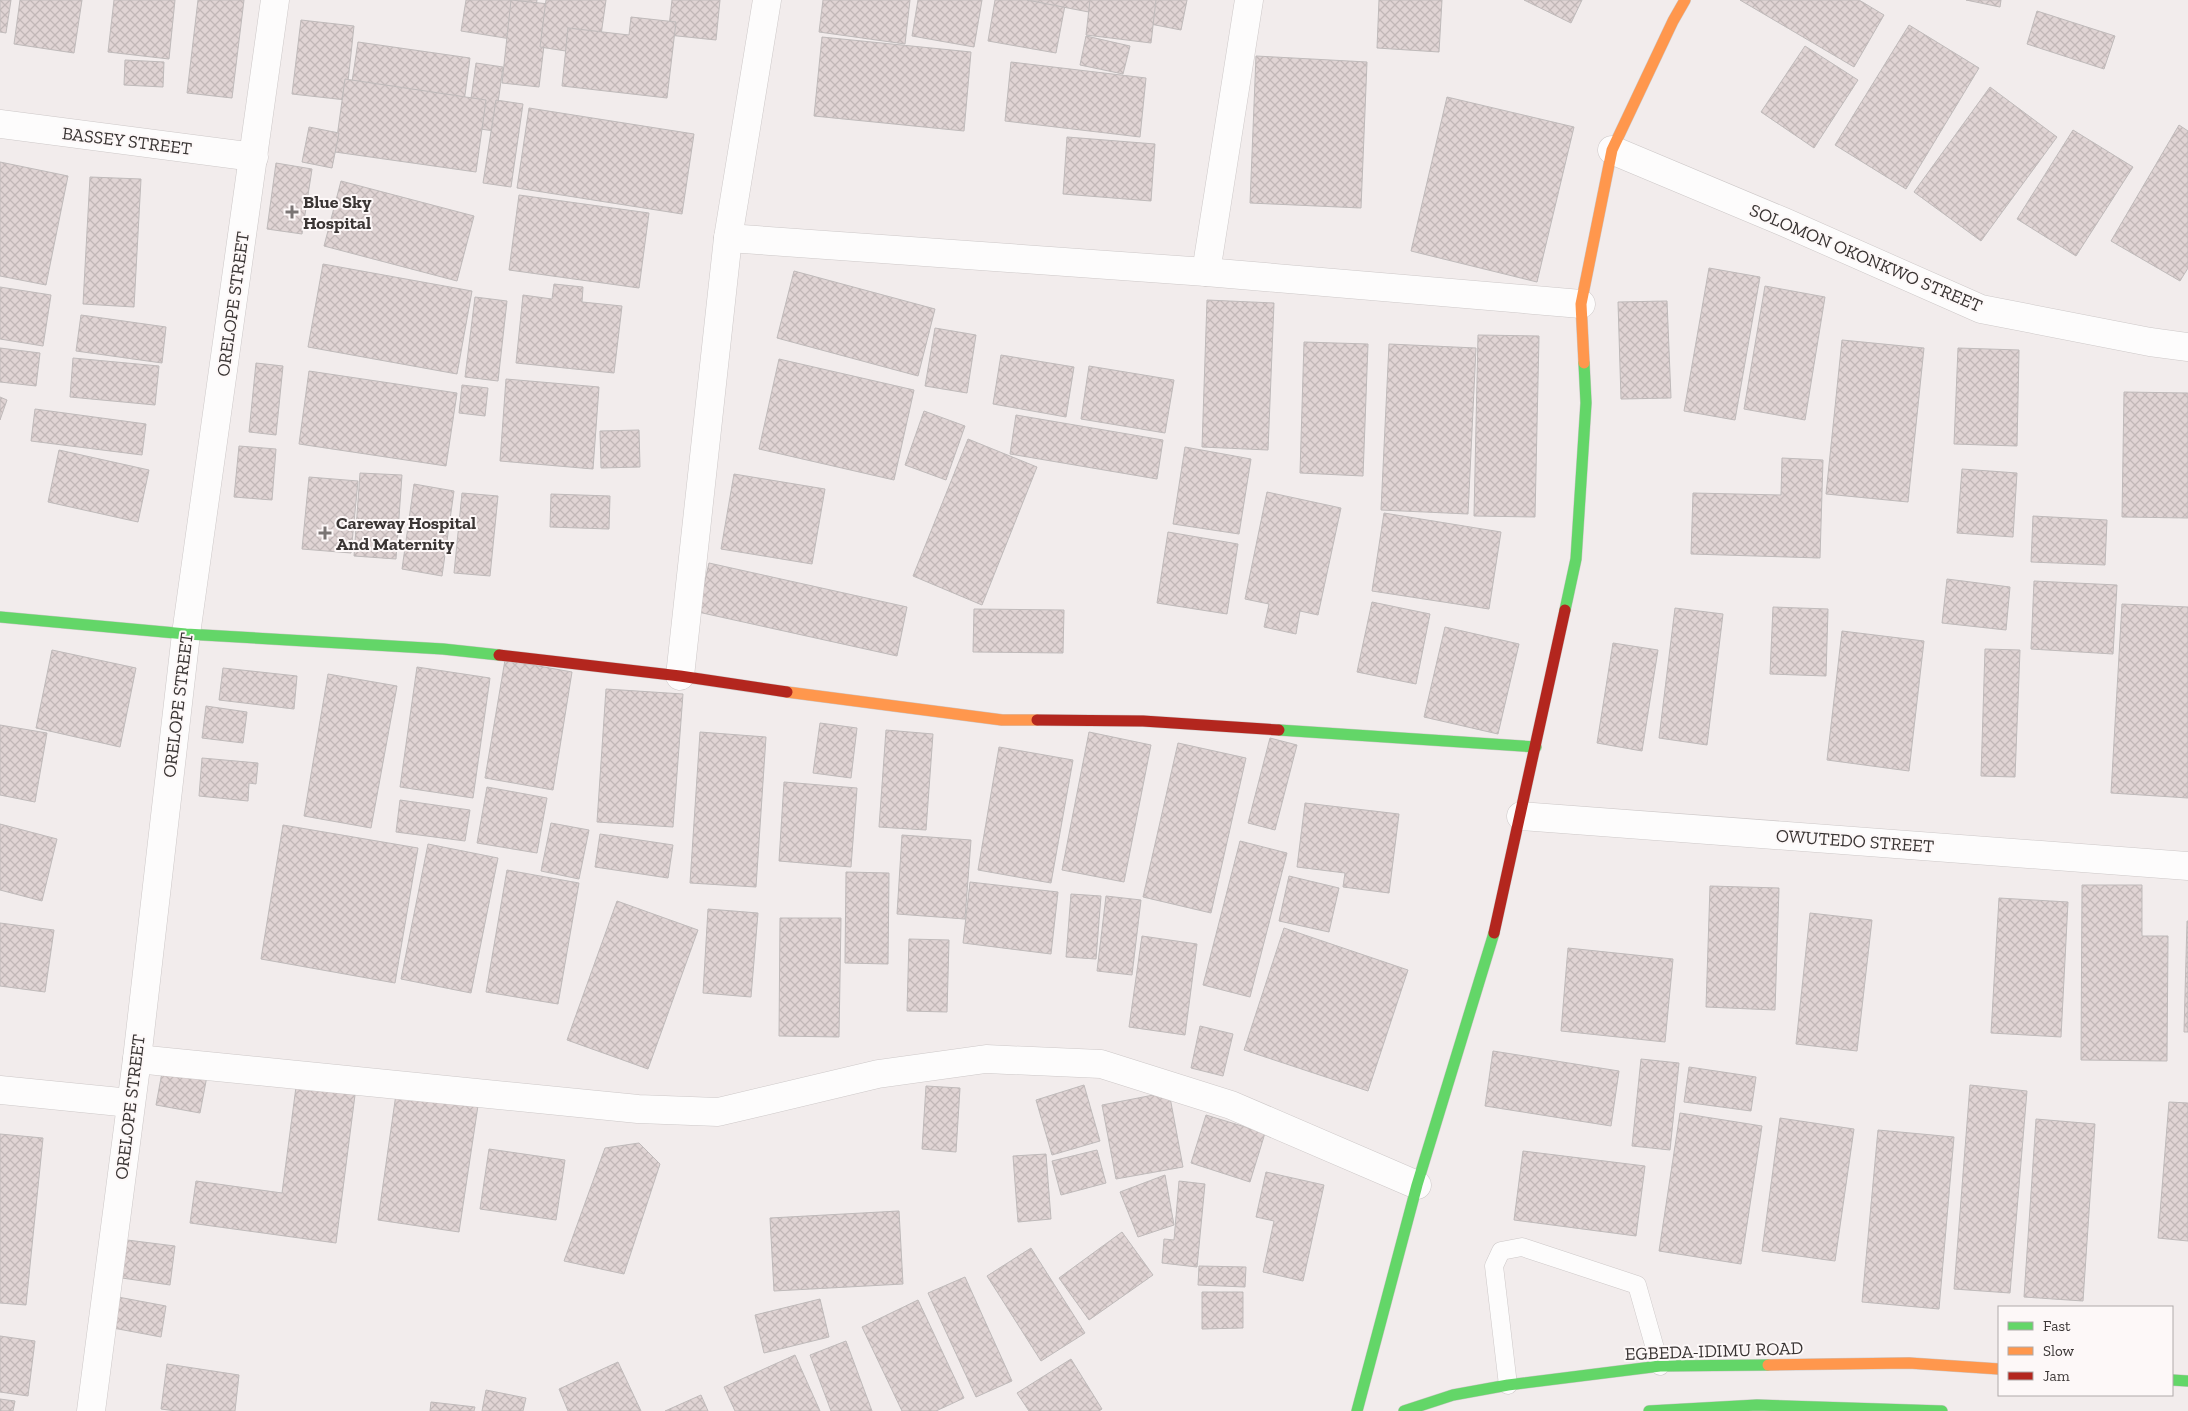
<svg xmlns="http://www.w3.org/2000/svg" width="2188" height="1411" viewBox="0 0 2188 1411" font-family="'Zilla Slab',serif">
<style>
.building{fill:url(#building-cross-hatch);stroke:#bfbaba}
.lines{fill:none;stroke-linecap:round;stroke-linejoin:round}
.lane-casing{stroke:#cdc8c8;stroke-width:19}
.street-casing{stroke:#cdc8c8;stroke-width:29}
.fast-casing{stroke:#cdc8c8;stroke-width:12}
.slow-casing{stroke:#cdc8c8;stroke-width:12}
.jam-casing{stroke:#cdc8c8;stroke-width:12}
.lane{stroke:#fdfcfc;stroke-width:18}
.street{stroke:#fdfcfc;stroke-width:28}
.fast{stroke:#63d668;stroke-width:11}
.slow{stroke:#ff974d;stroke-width:11}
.jam{stroke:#b3261e;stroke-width:11}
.poi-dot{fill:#7a7574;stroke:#fdf8f8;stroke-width:2}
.labels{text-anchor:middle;stroke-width:4;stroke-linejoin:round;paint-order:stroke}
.street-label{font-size:18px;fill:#3a3534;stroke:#fdf8f8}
.poi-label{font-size:18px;font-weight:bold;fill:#3a3534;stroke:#fdf8f8;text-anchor:start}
</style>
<defs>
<pattern id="building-cross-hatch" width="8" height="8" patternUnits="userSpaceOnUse" patternTransform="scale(1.25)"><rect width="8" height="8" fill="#e0d4d4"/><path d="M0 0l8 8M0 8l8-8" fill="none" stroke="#c1b7b7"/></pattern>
</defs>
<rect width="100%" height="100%" fill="#f2ecec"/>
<g class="building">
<path d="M0,0H11L6,33L0,32Z"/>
<path d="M20,0H82L74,53L14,44Z"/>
<path d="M114,0H175L169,59L108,52Z"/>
<path d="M198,0H244L232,98L187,93Z"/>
<path d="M466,0H537L530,42L461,31Z"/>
<path d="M511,0L549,4L539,87L502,83Z"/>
<path d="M546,0H606L598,56L540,47Z"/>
<path d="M672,0H720L716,40L668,35Z"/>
<path d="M823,0H910L905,44L819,32Z"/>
<path d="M918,0H982L974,47L912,36Z"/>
<path d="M995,0H1066L1056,53L988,41Z"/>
<path d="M1027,0H1187L1181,30Z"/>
<path d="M1090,0H1156L1151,43L1086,35Z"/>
<path d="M1379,0H1442L1439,52L1377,48Z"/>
<path d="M1524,0H1582L1571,23Z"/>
<path d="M1740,0H1859L1884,15L1854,67Z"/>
<path d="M1966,0H2001L2000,7Z"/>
<path d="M2037,11L2115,36L2104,69L2027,44Z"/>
<path d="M631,17L676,22L667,98L562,86L568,28L629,35Z"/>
<path d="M301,20L354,26L346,100L292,94Z"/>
<path d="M1909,25L1979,68L1906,189L1835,145Z"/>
<path d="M1086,36L1130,46L1123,74L1080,65Z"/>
<path d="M822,37L971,52L964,131L814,116Z"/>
<path d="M358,42L470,58L461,124L348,108Z"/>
<path d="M1805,46L1858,80L1814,148L1761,112Z"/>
<path d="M1256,56L1367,62L1361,208L1250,203Z"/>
<path d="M125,60L164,62L163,87L124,85Z"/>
<path d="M1011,62L1146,78L1140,137L1005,121Z"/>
<path d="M476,63L503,67L494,131L467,127Z"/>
<path d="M345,79L486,100L476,172L335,152Z"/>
<path d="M1990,87L2057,137L1981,241L1914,192Z"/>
<path d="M1447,97L1574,127L1537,282L1411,251Z"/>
<path d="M496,100L523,104L511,187L483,183Z"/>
<path d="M529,108L694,134L682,214L517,188Z"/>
<path d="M2179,125L2188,131V268L2180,281L2111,241Z"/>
<path d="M309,127L339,133L332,168L302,162Z"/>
<path d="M2073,130L2133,167L2076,256L2017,219Z"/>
<path d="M1067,137L1155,144L1151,201L1063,194Z"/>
<path d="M0,162L68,176L46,285L0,276Z"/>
<path d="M276,163L312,169L302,234L267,229Z"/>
<path d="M90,177L141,179L134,307L83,304Z"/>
<path d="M341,181L474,216L457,281L324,246Z"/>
<path d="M519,195L649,213L639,288L509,270Z"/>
<path d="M323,264L472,291L457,374L308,347Z"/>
<path d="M1709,268L1760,277L1735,420L1684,411Z"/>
<path d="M794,271L935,309L918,376L777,338Z"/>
<path d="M554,284L583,287L582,302L622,306L614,373L516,363L523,295L552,299Z"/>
<path d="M1765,286L1825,297L1805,420L1744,409Z"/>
<path d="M0,287L51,295L43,346L0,339Z"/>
<path d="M475,297L507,301L498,381L465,377Z"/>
<path d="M1207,300L1274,303L1268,450L1202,447Z"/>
<path d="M1667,301L1671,398L1621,399L1618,302Z"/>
<path d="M81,315L166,327L162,363L76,351Z"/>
<path d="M935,328L976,335L967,393L925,386Z"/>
<path d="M1478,335L1539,336L1535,517L1474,516Z"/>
<path d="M1842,340L1924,348L1908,502L1826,494Z"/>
<path d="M1304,342L1368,344L1363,476L1300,473Z"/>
<path d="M1389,344L1476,348L1468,514L1381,510Z"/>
<path d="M0,348L40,353L36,386L0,382Z"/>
<path d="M1958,348L2019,350L2017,446L1954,444Z"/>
<path d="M1001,355L1074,367L1066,417L993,404Z"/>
<path d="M73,358L159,366L155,405L70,397Z"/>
<path d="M779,359L914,390L894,480L759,449Z"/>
<path d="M256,363L283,366L276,435L249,432Z"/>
<path d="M1089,366L1174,380L1165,433L1081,419Z"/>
<path d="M309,371L457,393L446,466L299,444Z"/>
<path d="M506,379L599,387L593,469L500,461Z"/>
<path d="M462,385L488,388L485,416L459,413Z"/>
<path d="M2124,392L2188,393V518L2122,517Z"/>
<path d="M0,397L7,400L0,420Z"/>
<path d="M35,409L146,424L142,455L31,441Z"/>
<path d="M924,411L965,426L946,480L905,465Z"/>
<path d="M1016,415L1163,440L1157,479L1010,454Z"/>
<path d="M639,430L640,467L601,468L600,431Z"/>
<path d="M968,439L1037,467L982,605L913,576Z"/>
<path d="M239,446L276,449L272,500L234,497Z"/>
<path d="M1185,447L1251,459L1239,534L1173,524Z"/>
<path d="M59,450L149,470L138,522L48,502Z"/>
<path d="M1782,458L1823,460L1820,558L1691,554L1693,493L1781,495Z"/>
<path d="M1962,469L2017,473L2013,537L1957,533Z"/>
<path d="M360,473L402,475L396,559L354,556Z"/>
<path d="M734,474L825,489L812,564L721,549Z"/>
<path d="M309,477L358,481L351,553L302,549Z"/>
<path d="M414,484L454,491L442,576L402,569Z"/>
<path d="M1267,492L1341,508L1318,615L1300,611L1296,634L1264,627L1269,604L1245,599Z"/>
<path d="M462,493L498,496L490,576L454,573Z"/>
<path d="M551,494L610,496L609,529L550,527Z"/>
<path d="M1384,513L1501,532L1489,609L1372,591Z"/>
<path d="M2033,516L2107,520L2105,565L2031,562Z"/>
<path d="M1168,532L1238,544L1227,614L1157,603Z"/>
<path d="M709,563L907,607L897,656L698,612Z"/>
<path d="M1947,579L2010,587L2006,630L1942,623Z"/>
<path d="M2034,581L2117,585L2113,654L2031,649Z"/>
<path d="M1372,602L1430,614L1416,684L1357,672Z"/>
<path d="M2122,604L2188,607V798L2111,793Z"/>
<path d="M1773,607L1828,609L1826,676L1770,674Z"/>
<path d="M1675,608L1723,614L1707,745L1659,738Z"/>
<path d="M974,609L1064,610L1063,653L973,652Z"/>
<path d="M1445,627L1519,644L1498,734L1424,717Z"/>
<path d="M1842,631L1924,641L1909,771L1827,760Z"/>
<path d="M1613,643L1658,650L1642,751L1597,743Z"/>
<path d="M1985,649L2020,650L2015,777L1981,776Z"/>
<path d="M52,650L136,668L120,747L36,728Z"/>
<path d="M505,660L572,672L553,790L485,778Z"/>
<path d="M417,667L490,678L473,798L400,787Z"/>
<path d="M223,668L297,676L294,709L219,700Z"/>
<path d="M328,674L397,686L371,828L304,816Z"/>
<path d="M606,689L683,694L673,827L597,822Z"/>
<path d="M206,706L247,712L243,743L202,738Z"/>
<path d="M820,723L857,728L851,778L813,773Z"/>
<path d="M0,725L47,733L35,802L0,795Z"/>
<path d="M886,730L933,734L926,830L879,827Z"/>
<path d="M700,732L766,737L756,887L690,883Z"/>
<path d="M1089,732L1151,745L1124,882L1062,870Z"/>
<path d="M1270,738L1297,745L1275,830L1248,823Z"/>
<path d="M1178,743L1246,758L1211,913L1143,897Z"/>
<path d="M999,747L1073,760L1051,883L978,870Z"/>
<path d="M202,758L258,763L256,784L249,783L248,801L199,796Z"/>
<path d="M784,782L857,788L851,867L779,861Z"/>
<path d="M487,787L547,798L537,853L477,843Z"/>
<path d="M400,800L470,810L465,841L396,832Z"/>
<path d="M1305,803L1399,814L1389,893L1343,887L1345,873L1297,867Z"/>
<path d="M551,823L589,830L579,879L541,871Z"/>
<path d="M0,824L57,839L42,901L0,890Z"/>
<path d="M283,825L418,848L395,983L261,959Z"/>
<path d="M600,834L673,845L668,878L595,867Z"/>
<path d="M902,835L971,840L965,919L897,914Z"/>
<path d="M1240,841L1287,853L1250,997L1203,985Z"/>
<path d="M428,844L498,858L471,993L401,979Z"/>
<path d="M507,870L579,883L558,1004L486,992Z"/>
<path d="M846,872L889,873L888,964L845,963Z"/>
<path d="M1289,876L1339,888L1329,932L1279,921Z"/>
<path d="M970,882L1058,892L1051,954L963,943Z"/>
<path d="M2082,885H2142V936H2168L2167,1061L2081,1060Z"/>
<path d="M1710,886L1779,888L1775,1010L1706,1007Z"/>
<path d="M1071,894L1101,896L1096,959L1066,957Z"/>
<path d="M1106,896L1141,900L1132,975L1097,971Z"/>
<path d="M1999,898L2068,902L2061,1037L1991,1033Z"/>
<path d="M617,901L698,930L648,1069L567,1040Z"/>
<path d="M708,909L758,913L751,997L703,993Z"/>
<path d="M1810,913L1872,920L1857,1051L1796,1044Z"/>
<path d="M780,918H841L839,1037L779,1036Z"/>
<path d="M2187,921H2188V1032H2184Z"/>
<path d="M0,923L54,930L45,992L0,986Z"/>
<path d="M1284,928L1408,970L1368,1091L1244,1050Z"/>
<path d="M1142,936L1197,944L1185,1035L1129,1027Z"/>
<path d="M909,939L949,940L947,1012L907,1011Z"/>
<path d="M1568,948L1673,959L1665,1042L1561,1031Z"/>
<path d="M1200,1026L1233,1034L1223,1076L1191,1068Z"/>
<path d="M1493,1051L1619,1071L1611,1126L1485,1106Z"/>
<path d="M1641,1059L1679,1063L1670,1150L1632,1146Z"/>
<path d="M163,1067L207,1076L200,1113L156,1105Z"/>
<path d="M1689,1067L1756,1077L1751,1111L1684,1102Z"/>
<path d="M1084,1085L1100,1141L1052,1155L1036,1100Z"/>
<path d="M1970,1085L2027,1091L2010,1293L1954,1289Z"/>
<path d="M926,1086L960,1088L956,1152L922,1149Z"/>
<path d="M296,1087L355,1095L336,1243L190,1223L196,1181L282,1193Z"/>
<path d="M397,1087L479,1099L459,1232L378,1220Z"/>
<path d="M1169,1092L1183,1167L1116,1179L1102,1105Z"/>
<path d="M2169,1102L2188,1103V1241L2158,1238Z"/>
<path d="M1680,1113L1762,1126L1741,1264L1659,1251Z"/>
<path d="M1206,1115L1265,1133L1250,1182L1191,1163Z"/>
<path d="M1780,1118L1854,1129L1835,1261L1762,1251Z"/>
<path d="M2036,1119L2095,1124L2083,1301L2024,1297Z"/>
<path d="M1878,1130L1954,1137L1939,1309L1862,1302Z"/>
<path d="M0,1134L43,1138L26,1305L0,1303Z"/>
<path d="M639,1143L660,1164L624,1274L564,1261L605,1148Z"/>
<path d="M489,1149L565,1160L556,1220L480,1209Z"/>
<path d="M1097,1150L1106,1183L1061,1195L1052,1161Z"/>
<path d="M1523,1151L1645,1166L1636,1236L1514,1220Z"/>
<path d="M1046,1154L1051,1219L1018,1222L1013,1156Z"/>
<path d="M1266,1172L1324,1185L1303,1281L1263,1272L1274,1221L1256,1217Z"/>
<path d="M1165,1175L1174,1225L1138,1237L1120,1192Z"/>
<path d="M1179,1181L1205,1184L1197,1267L1162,1263L1164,1239L1174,1240Z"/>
<path d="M899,1211L903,1284L774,1291L770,1218Z"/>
<path d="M1122,1232L1153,1275L1089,1320L1059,1278Z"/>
<path d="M127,1240L175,1246L170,1285L122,1278Z"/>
<path d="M1031,1248L1085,1333L1041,1361L987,1276Z"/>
<path d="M1199,1266L1246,1267L1245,1287L1198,1285Z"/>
<path d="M965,1277L1012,1381L976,1397L928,1293Z"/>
<path d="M1202,1292H1243V1328L1202,1329Z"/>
<path d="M118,1297L166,1306L161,1337L113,1328Z"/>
<path d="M820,1299L829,1337L764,1353L755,1315Z"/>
<path d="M918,1300L964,1398L936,1411H902L862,1327Z"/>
<path d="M0,1336L35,1341L28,1396L0,1392Z"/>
<path d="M846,1341L872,1411H831L810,1355Z"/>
<path d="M795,1355L820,1411H735L724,1387Z"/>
<path d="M1071,1359L1102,1409L1099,1411H1029L1017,1393Z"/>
<path d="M618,1362L641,1411H568L559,1389Z"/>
<path d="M167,1364L239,1375L235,1411H176L161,1409Z"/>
<path d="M486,1390L526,1398L523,1411H482Z"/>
<path d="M701,1395L708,1411H665Z"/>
<path d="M0,1399L15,1401L13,1411H0Z"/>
<path d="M431,1402L475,1407L474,1411H430Z"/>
</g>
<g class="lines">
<g class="lane-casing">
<path id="lane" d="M1508,1385L1494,1266L1501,1251L1522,1247L1637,1285L1660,1366"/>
</g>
<g class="street-casing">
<g id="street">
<path d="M0,124L254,157"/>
<path d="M1612,150L1784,222L1981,309L2150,342L2188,347"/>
<path d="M728,238L1206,272L1581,304"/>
<path d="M1206,272L1249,0"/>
<path d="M680,676L728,238L767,0"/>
<path d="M1521,816L2188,866"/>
<path d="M137,1059L638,1109L718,1112L878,1074L986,1059L1101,1064L1231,1105L1417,1185"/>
<path d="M0,1090L130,1103"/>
<path d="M91,1411L137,1059L186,634L275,0"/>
</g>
</g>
<g class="fast-casing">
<g id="fast">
<path d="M1565,610L1576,559L1586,403L1584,363"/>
<path d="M0,617L186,634L443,649L499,655"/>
<path d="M1279,730L1536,747"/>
<path d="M2172,1380L2188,1381"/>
<path d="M1357,1411L1417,1185L1494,933"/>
<path d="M1404,1411L1453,1395L1508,1385L1660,1366L1768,1365"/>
<path d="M1649,1411L1757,1405L1942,1411"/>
</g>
</g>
<g class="slow-casing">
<g id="slow">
<path d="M1584,363L1581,304L1612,150L1673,21L1685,0"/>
<path d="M787,692L1002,720H1037"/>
<path d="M1768,1365L1909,1363L1999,1369"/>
</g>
</g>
<g class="jam-casing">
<g id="jam">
<path d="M499,655L680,676L787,692"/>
<path d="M1037,720L1143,721L1279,730"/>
<path d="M1494,933L1565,610"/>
</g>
</g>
<use href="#lane" class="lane"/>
<use href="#street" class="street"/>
<use href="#fast" class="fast"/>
<use href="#slow" class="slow"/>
<use href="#jam" class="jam"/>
</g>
<g class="poi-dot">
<path d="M289.5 204.5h5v5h5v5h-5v5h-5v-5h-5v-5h5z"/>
<path d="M322.5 525.5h5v5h5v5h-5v5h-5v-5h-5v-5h5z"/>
</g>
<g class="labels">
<g class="street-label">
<text transform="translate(127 141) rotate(7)" y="6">BASSEY STREET</text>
<text transform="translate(1866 258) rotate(23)" y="6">SOLOMON OKONKWO STREET</text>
<text transform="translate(233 304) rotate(-82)" y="6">ORELOPE STREET</text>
<text transform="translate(178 705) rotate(-83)" y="6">ORELOPE STREET</text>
<text transform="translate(1855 841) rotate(4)" y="6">OWUTEDO STREET</text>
<text transform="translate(130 1107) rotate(-83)" y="6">ORELOPE STREET</text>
<text transform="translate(1714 1351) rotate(-2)" y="6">EGBEDA-IDIMU ROAD</text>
</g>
<g class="poi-label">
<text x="303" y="208">Blue Sky<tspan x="303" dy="21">Hospital</tspan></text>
<text x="336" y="529">Careway Hospital<tspan x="336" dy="21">And Maternity</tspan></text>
</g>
</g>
<rect x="1998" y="1306" width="175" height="90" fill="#fdf8f8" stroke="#afaaaa"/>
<rect x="2008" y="1322" width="25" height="8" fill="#63d668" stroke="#afaaaa"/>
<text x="2043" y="1331" font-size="15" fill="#3a3534">Fast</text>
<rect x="2008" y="1347" width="25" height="8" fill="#ff974d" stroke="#afaaaa"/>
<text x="2043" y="1356" font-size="15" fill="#3a3534">Slow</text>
<rect x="2008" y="1372" width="25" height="8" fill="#b3261e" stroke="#afaaaa"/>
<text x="2043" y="1381" font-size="15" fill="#3a3534">Jam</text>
</svg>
